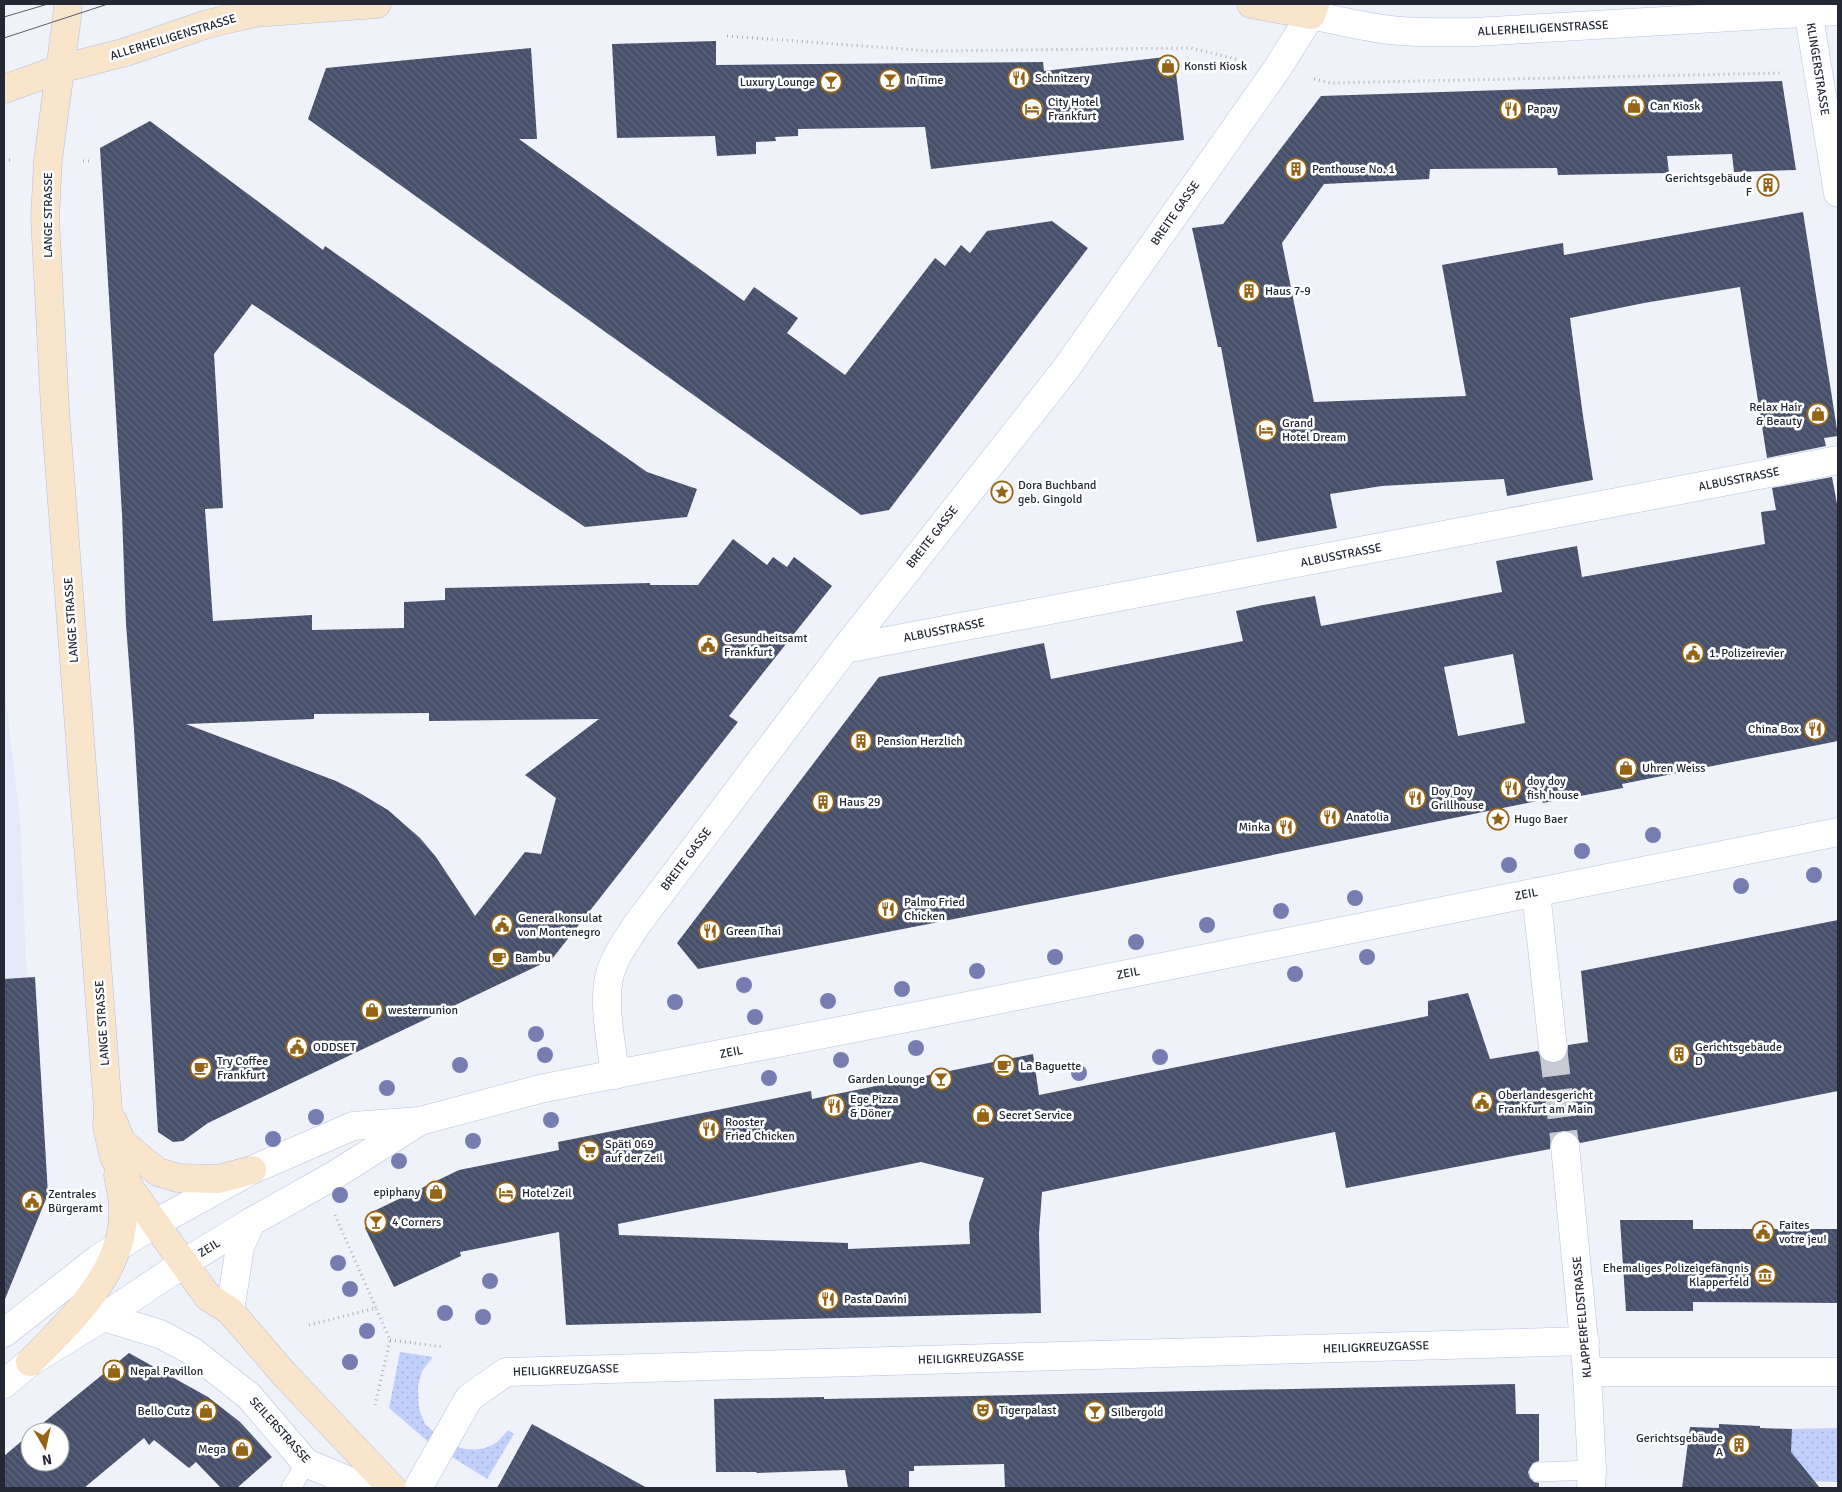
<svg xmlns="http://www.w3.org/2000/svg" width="1842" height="1492" viewBox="0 0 1842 1492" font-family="Signika,sans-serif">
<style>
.built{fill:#e4eafa}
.grass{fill:url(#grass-dots)}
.building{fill:url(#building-back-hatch);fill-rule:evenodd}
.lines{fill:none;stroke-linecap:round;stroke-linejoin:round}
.street-tunnel{stroke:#c7cad2;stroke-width:28;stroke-dasharray:28 14;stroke-linecap:butt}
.lane-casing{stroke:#b5c1e1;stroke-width:20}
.street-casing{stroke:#b5c1e1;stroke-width:29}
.secondary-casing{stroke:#b5c1e1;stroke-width:29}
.path{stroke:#adb0b8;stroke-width:3;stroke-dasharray:1 4;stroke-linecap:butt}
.lane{stroke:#fff;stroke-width:19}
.street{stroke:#fff;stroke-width:28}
.secondary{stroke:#f8e5cb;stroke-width:28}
.tram{stroke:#5b5f6a;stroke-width:1}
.tree{fill:#767db0}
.labels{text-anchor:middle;stroke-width:5;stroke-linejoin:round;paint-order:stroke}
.street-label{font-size:12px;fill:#232834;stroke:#fff}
.poi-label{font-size:12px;fill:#232834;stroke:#fff;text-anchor:start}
</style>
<defs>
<pattern id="grass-dots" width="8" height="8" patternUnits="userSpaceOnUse" patternTransform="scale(1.25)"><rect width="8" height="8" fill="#c0d0fb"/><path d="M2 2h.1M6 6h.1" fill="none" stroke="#a5b3d8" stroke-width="1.8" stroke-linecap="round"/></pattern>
<pattern id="building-back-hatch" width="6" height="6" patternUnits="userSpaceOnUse" patternTransform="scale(1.25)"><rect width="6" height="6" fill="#46506b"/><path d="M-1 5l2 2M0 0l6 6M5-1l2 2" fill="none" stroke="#5e667c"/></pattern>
</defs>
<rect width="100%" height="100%" fill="#f0f2f9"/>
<path class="built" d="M4,684L20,819L27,978L4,979Z"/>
<g class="grass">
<path d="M400,1352L433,1357L422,1371L418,1387L419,1409L425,1424L438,1436L432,1445L389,1408Z"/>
<path d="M1838,1428V1482L1806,1481L1790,1464L1792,1429Z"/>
<path d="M508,1430L514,1434L487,1479L449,1455L455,1446C466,1451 483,1451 494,1444C499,1441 504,1435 508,1430Z"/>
</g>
<g class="building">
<path d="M716,41V65L1043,62L1044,71L1174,56L1184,140L931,169L925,127L798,129V136L775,137L776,141L756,142V154L717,156L715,136L617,138L612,44Z"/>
<path d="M531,48L537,139H519L744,301L754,287L798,318L787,333L845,375L935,258L945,266L961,245L970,253L987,231L1052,221L1088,248L889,510L861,515L308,119L326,68Z"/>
<path d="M1782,81L1796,170L1734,172L1732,154L1667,156L1669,173L1558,175L1557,168L1430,169L1429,179L1324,184L1282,243L1314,402L1466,396L1442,265L1563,243L1564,255L1803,212L1838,436L1824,438L1826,446L1767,458L1740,287L1644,303L1570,318L1583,416L1593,480L1507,496L1504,479L1382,486L1330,494L1337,528L1257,542L1221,347H1218L1192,228L1223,224L1321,96Z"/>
<path d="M150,121L323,250L325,246L647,472L697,489L687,517L585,527L252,304L214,354L223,508L205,509L213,621L312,615V630L404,628V602L445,600V588L650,583V585H698L733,539L767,565L773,557L787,567L794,557L832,586L729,716L738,722L552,959L208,1123L183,1141L173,1142L158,1132L134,729L126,624L122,514L100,148ZM429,713V721L599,719L525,775L556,798L541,854L525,852L475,916L436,857L420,838L388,810L358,792L336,781L186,724L314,719V714Z"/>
<path d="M1832,477L1838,509V741L1622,784L1623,788L1543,803L1542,800L1097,891L698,969L677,943L879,677L1044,643L1051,679L1243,641L1236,611L1263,605L1315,596L1321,626L1502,592L1496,561L1577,546L1582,577L1765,544L1761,512L1776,510L1772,488ZM1513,654L1525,723L1458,736L1444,667Z"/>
<path d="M1838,920V1091L1580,1143L1577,1137L1572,1132L1563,1131L1556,1134L1551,1139L1550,1149L1346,1188L1335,1132L1042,1192L1039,1233L1041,1313L566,1325L559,1232L460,1252L461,1256L394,1287L365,1228L374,1211L459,1170L559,1150L558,1142L811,1091L812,1099L1033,1054L1039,1095L1428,1016V1001L1468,993L1490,1059L1538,1051L1541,1058L1546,1062L1555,1063L1563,1060L1567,1055L1568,1045L1588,1042L1581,971ZM921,1162L984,1178L969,1223L970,1244L848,1249V1243L619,1235L618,1224Z"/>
<path d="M35,977L48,1194L5,1299L4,979Z"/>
<path d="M1620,1220H1693V1229H1838V1303L1693,1302V1311H1626Z"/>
<path d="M129,1353L208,1397L240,1422L272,1457L237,1488H221L196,1462L189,1468L154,1440L149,1445L144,1438L84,1488H4V1456L30,1434V1462H60V1432H32Z"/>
<path d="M1515,1384L1516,1414H1539V1461L1533,1463L1528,1472L1530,1478L1534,1482L1539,1483V1488H1005L1004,1464L914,1466V1471H909V1488H848L845,1470L757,1473L756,1472H716L714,1399L824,1397V1399L877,1398Z"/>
<path d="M532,1424L559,1439L647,1488H497Z"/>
<path d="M1719,1424L1760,1426V1428L1792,1429L1791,1452L1820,1488H1682L1690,1427L1719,1428Z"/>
</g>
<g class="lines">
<path class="street-tunnel" d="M1553,1048L1565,1146"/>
<g class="lane-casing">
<g id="lane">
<path d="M1539,1472L1592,1470"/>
<path d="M291,1488L306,1463"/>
</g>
</g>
<g class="street-casing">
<g id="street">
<path d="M1807,4L1838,193"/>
<path d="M845,649L1838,460"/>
<path d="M1536,892L1553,1048"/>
<path d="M615,1075C612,1046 603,1007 609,978C613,959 625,943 635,927L845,649L1065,370L1277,69L1311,15C1341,21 1371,29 1401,31C1426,33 1450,32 1474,32L1838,11"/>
<path d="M1565,1146L1587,1372L1592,1470L1591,1488"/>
<path d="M230,1311L240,1247L251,1222"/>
<path d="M94,1314L160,1334L192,1351L249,1396L306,1463L366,1488"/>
<path d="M4,1333L98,1259L156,1223L252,1170L353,1126L420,1121L544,1088L922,1015L1838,832"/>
<path d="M1587,1372H1838"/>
<path d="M4,1384L30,1362L105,1316L184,1263L251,1222L333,1176L417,1123"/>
<path d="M418,1488L469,1398L506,1372L1585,1341"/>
</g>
</g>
<g class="secondary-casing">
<g id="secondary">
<path d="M68,4L67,17L48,160L45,217L55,409L108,1110L107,1127L114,1157L131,1190L208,1297L230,1311L285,1375L392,1488"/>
<path d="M1251,4L1311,15L1315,4"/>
<path d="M4,89L60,69L126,52L207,24L254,13L377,4"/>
<path d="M113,1121L121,1141L138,1156L158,1172L178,1178L218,1179L252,1170"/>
<path d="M30,1362C70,1321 125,1272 123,1209C123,1198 120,1186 118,1175"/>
</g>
</g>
<g class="path">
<path d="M727,36L931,51L1191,48L1240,60"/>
<path d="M1314,79L1330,83L1782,73"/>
<path d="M4,160H11"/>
<path d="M83,161H92"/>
<path d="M335,1215L376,1308"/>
<path d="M309,1325L376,1308L390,1340L375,1405"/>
<path d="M390,1340L444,1347"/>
</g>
<use href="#lane" class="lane"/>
<use href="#street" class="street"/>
<use href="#secondary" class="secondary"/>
<g class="tram">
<path d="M4,17L48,4"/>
<path d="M4,38L108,4"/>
</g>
</g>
<g class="tree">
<circle cx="1653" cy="835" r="8"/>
<circle cx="1582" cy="851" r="8"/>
<circle cx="1509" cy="865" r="8"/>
<circle cx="1814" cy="875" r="8"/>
<circle cx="1741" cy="886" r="8"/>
<circle cx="1355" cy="898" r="8"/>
<circle cx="1281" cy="911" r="8"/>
<circle cx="1207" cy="925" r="8"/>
<circle cx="1136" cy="942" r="8"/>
<circle cx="1055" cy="957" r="8"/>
<circle cx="1367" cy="957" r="8"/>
<circle cx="977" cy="971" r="8"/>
<circle cx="1295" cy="974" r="8"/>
<circle cx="744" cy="985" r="8"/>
<circle cx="902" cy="989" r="8"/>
<circle cx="828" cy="1001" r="8"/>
<circle cx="675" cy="1002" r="8"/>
<circle cx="755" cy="1017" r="8"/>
<circle cx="536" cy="1034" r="8"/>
<circle cx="916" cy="1048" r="8"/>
<circle cx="545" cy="1055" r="8"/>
<circle cx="1160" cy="1057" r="8"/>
<circle cx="841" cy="1060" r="8"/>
<circle cx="460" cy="1065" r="8"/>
<circle cx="1079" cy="1073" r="8"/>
<circle cx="769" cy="1078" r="8"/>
<circle cx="387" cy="1088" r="8"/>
<circle cx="316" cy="1117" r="8"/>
<circle cx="551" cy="1120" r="8"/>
<circle cx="273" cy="1139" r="8"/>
<circle cx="473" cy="1141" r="8"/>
<circle cx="399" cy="1161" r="8"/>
<circle cx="340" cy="1195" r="8"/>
<circle cx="338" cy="1263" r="8"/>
<circle cx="490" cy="1281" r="8"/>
<circle cx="350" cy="1289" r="8"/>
<circle cx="445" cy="1313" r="8"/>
<circle cx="483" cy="1317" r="8"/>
<circle cx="367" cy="1331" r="8"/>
<circle cx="350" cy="1362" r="8"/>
</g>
<defs>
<g id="shop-ring" transform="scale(1.125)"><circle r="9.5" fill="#fff" stroke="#956415" stroke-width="1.5"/><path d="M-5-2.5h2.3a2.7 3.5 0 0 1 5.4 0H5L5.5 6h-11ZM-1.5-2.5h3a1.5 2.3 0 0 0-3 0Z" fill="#956415"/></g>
<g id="restaurant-ring" transform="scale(1.125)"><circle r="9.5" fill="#fff" stroke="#956415" stroke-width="1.5"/><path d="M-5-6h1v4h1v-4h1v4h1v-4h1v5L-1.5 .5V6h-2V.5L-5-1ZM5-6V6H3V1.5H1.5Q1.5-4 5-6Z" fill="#956415"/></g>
<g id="bar-ring" transform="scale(1.125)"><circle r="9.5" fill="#fff" stroke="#956415" stroke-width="1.5"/><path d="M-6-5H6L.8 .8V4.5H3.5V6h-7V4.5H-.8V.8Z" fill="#956415"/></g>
<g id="hotel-ring" transform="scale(1.125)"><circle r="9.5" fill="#fff" stroke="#956415" stroke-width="1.5"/><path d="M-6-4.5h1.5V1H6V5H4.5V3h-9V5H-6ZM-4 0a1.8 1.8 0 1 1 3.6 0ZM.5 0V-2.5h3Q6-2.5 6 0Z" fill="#956415"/></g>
<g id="building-ring" transform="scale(1.125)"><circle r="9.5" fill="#fff" stroke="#956415" stroke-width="1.5"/><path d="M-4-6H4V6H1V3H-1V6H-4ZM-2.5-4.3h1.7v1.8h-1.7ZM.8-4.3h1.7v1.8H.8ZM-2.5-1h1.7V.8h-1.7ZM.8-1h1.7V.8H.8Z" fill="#956415"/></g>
<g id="sight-ring" transform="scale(1.125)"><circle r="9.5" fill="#fff" stroke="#956415" stroke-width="1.5"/><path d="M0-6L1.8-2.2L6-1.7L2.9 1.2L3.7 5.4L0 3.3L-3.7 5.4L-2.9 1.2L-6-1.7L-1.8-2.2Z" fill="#956415"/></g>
<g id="civic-ring" transform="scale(1.125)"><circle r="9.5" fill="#fff" stroke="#956415" stroke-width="1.5"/><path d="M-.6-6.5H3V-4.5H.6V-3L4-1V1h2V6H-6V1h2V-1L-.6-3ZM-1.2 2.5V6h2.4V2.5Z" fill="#956415"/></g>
<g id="cafe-ring" transform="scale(1.125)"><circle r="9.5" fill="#fff" stroke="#956415" stroke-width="1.5"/><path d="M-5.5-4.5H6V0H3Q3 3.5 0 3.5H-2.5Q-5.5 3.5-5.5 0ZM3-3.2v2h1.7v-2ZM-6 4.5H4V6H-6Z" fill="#956415"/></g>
<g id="supermarket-ring" transform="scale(1.125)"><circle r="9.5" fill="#fff" stroke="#956415" stroke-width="1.5"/><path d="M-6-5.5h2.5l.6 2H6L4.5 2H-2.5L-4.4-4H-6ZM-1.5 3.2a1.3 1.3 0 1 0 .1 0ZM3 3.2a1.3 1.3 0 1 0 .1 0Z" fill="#956415"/></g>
<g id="museum-ring" transform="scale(1.125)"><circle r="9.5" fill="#fff" stroke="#956415" stroke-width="1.5"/><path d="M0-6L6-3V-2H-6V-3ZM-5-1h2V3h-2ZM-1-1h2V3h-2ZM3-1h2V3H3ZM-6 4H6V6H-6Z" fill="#956415"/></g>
<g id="theatre-ring" transform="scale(1.125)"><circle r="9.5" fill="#fff" stroke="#956415" stroke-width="1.5"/><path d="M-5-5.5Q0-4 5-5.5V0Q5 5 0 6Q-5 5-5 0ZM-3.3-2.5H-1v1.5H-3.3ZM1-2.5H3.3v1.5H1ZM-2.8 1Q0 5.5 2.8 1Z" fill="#956415"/></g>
</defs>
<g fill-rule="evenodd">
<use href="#shop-ring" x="1168" y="66"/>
<use href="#restaurant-ring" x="1019" y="78"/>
<use href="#bar-ring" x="890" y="80"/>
<use href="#bar-ring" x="831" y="82"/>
<use href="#shop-ring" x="1634" y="106"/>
<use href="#hotel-ring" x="1032" y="109"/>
<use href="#restaurant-ring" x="1511" y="109"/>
<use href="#building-ring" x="1296" y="169"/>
<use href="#building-ring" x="1768" y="185"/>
<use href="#building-ring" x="1249" y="291"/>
<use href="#shop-ring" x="1818" y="414"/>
<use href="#hotel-ring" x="1266" y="430"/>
<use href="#sight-ring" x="1002" y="492"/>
<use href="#civic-ring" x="708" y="645"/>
<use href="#civic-ring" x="1693" y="653"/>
<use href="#restaurant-ring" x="1815" y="729"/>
<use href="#building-ring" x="861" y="741"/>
<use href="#shop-ring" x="1626" y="768"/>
<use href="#restaurant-ring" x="1511" y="788"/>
<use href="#restaurant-ring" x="1415" y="798"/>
<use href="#building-ring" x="823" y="802"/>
<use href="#restaurant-ring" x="1330" y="817"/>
<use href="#sight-ring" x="1498" y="819"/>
<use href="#restaurant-ring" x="1286" y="827"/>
<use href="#restaurant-ring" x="888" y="909"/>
<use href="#civic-ring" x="502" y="925"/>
<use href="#restaurant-ring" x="710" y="931"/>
<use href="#cafe-ring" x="499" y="958"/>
<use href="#shop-ring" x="372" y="1010"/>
<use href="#civic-ring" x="297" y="1047"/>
<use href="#building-ring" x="1679" y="1054"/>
<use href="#cafe-ring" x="1004" y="1066"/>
<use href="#cafe-ring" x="201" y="1068"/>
<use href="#bar-ring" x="941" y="1079"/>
<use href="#civic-ring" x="1482" y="1102"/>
<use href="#restaurant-ring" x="834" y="1106"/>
<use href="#shop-ring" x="983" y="1115"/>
<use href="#restaurant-ring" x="709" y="1129"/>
<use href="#supermarket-ring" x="589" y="1151"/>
<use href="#shop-ring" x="436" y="1192"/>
<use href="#hotel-ring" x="506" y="1193"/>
<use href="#civic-ring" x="32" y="1201"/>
<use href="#bar-ring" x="376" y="1222"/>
<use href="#civic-ring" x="1763" y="1232"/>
<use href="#museum-ring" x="1765" y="1275"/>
<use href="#restaurant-ring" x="828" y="1299"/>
<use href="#shop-ring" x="114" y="1371"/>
<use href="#theatre-ring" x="983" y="1410"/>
<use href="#shop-ring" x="206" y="1411"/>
<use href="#bar-ring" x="1095" y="1412"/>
<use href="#building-ring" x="1739" y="1445"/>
<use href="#shop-ring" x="242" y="1449"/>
</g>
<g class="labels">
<g class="street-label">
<text transform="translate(1543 28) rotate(-3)" y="4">ALLERHEILIGENSTRASSE</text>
<text transform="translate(173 37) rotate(-17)" y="4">ALLERHEILIGENSTRASSE</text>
<text transform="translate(1818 69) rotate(81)" y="4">KLINGERSTRASSE</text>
<text transform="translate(1175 213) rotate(-55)" y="4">BREITE GASSE</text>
<text transform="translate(48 215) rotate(-90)" y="4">LANGE STRASSE</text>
<text transform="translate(1739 479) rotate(-11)" y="4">ALBUSSTRASSE</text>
<text transform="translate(932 537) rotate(-52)" y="4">BREITE GASSE</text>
<text transform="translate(1341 555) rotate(-11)" y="4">ALBUSSTRASSE</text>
<text transform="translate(71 620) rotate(-94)" y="4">LANGE STRASSE</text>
<text transform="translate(944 630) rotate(-11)" y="4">ALBUSSTRASSE</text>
<text transform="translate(686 859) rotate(-53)" y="4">BREITE GASSE</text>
<text transform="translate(1526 894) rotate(-11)" y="4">ZEIL</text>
<text transform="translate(1128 973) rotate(-11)" y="4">ZEIL</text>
<text transform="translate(102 1023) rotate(-94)" y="4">LANGE STRASSE</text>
<text transform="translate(731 1052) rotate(-11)" y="4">ZEIL</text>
<text transform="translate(209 1248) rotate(-32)" y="4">ZEIL</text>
<text transform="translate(1582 1317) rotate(-95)" y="4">KLAPPERFELDSTRASSE</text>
<text transform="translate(1376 1347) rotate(-2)" y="4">HEILIGKREUZGASSE</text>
<text transform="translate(971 1358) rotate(-2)" y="4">HEILIGKREUZGASSE</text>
<text transform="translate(566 1370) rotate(-2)" y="4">HEILIGKREUZGASSE</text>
<text transform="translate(280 1430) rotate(48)" y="4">SEILERSTRASSE</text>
</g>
<g class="poi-label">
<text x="1184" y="70">Konsti Kiosk</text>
<text x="1035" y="82">Schnitzery</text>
<text x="906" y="84">In Time</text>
<text x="815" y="86" text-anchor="end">Luxury Lounge</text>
<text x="1048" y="106">City Hotel<tspan x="1048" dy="14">Frankfurt</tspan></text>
<text x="1650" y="110">Can Kiosk</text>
<text x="1527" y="113">Papay</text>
<text x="1312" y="173">Penthouse No. 1</text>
<text x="1752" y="182" text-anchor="end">Gerichtsgebäude<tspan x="1752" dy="14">F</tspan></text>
<text x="1265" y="295">Haus 7-9</text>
<text x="1802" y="411" text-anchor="end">Relax Hair<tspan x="1802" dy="14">&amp; Beauty</tspan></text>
<text x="1282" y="427">Grand<tspan x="1282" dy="14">Hotel Dream</tspan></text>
<text x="1018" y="489">Dora Buchband<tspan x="1018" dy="14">geb. Gingold</tspan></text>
<text x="724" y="642">Gesundheitsamt<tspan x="724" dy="14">Frankfurt</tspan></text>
<text x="1709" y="657">1. Polizeirevier</text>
<text x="1799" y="733" text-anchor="end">China Box</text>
<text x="877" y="745">Pension Herzlich</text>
<text x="1642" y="772">Uhren Weiss</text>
<text x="1527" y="785">doy doy<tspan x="1527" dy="14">fish house</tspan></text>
<text x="1431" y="795">Doy Doy<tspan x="1431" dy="14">Grillhouse</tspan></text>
<text x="839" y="806">Haus 29</text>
<text x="1346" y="821">Anatolia</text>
<text x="1514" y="823">Hugo Baer</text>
<text x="1270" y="831" text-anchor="end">Minka</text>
<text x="904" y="906">Palmo Fried<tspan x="904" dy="14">Chicken</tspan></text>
<text x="518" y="922">Generalkonsulat<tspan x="518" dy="14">von Montenegro</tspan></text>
<text x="726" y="935">Green Thai</text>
<text x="515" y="962">Bambu</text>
<text x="388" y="1014">westernunion</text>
<text x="313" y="1051">ODDSET</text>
<text x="1695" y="1051">Gerichtsgebäude<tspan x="1695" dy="14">D</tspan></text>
<text x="217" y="1065">Try Coffee<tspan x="217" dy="14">Frankfurt</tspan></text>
<text x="1020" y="1070">La Baguette</text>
<text x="925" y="1083" text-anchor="end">Garden Lounge</text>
<text x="1498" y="1099">Oberlandesgericht<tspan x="1498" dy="14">Frankfurt am Main</tspan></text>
<text x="850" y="1103">Ege Pizza<tspan x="850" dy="14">&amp; Döner</tspan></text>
<text x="999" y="1119">Secret Service</text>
<text x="725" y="1126">Rooster<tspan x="725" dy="14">Fried Chicken</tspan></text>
<text x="605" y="1148">Späti 069<tspan x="605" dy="14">auf der Zeil</tspan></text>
<text x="420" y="1196" text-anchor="end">epiphany</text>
<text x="522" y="1197">Hotel Zeil</text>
<text x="48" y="1198">Zentrales<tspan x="48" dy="14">Bürgeramt</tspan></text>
<text x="392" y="1226">4 Corners</text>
<text x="1779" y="1229">Faites<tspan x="1779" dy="14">votre jeu!</tspan></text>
<text x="1749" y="1272" text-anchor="end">Ehemaliges Polizeigefängnis<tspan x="1749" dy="14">Klapperfeld</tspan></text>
<text x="844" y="1303">Pasta Davini</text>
<text x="130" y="1375">Nepal Pavillon</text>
<text x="999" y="1414">Tigerpalast</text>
<text x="190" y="1415" text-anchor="end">Bello Cutz</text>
<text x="1111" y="1416">Silbergold</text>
<text x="1723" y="1442" text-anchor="end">Gerichtsgebäude<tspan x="1723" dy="14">A</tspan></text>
<text x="226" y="1453" text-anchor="end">Mega</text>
</g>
</g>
<rect width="1842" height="1492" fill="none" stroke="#232834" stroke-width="10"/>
<g transform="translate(45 1447) rotate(171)"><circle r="24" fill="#ffffff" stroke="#a7a9ae"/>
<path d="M0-4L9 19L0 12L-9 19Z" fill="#956415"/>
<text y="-8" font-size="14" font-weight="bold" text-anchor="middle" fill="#232834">N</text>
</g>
</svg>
